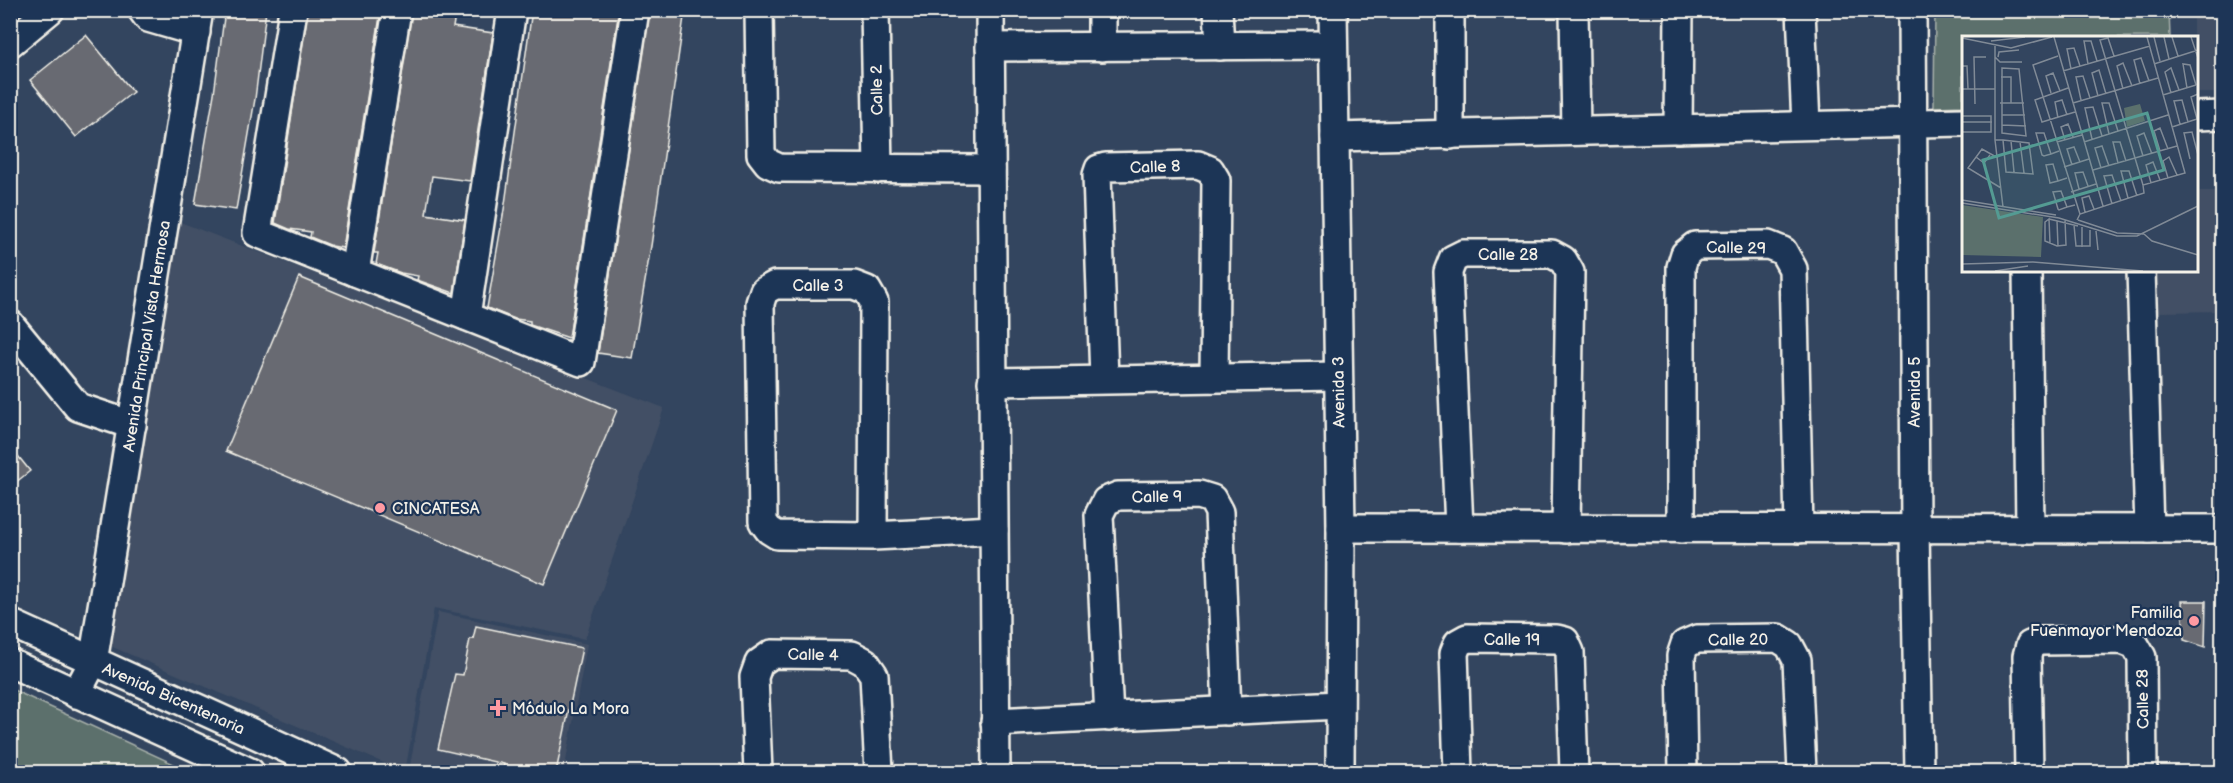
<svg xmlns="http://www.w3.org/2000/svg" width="2233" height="783" viewBox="0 0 2233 783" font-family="'Balsamiq Sans',sans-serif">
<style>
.built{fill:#435065}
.green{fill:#5b706c;stroke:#a8b0aa;stroke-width:1.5}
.building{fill:#676b72;stroke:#f4f1e8;stroke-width:1.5}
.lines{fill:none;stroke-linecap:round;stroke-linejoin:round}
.minor-casing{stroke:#f4f1e8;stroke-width:32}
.minor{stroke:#1d3557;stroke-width:27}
.poi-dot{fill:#ff9aa2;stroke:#1d3557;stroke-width:2}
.labels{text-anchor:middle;stroke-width:4.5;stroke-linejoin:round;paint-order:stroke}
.street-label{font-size:16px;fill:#f4f1e8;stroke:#1d3557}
.poi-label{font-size:16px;fill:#f4f1e8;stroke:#1d3557;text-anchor:start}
.inset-road{fill:none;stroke:#808a96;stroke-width:1.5}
.view{fill:#549b93;fill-opacity:0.15;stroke:#549b93;stroke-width:3}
.inset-edge{fill:none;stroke:#f4f1e8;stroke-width:3}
</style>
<rect width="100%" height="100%" fill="#33455f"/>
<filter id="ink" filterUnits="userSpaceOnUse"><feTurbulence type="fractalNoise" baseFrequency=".0167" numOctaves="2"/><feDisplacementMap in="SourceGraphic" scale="12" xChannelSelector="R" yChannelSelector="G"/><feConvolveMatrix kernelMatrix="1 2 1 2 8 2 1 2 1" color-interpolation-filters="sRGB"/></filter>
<g filter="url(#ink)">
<g class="built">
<path d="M2193,11H2222V93H2196V38L2193,37Z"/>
<path d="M2196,191H2222V311L2158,312L2157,270H2196Z"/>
<path d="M180,222L664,408L585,639L434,608L405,772L108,645Z"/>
<path d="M438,612L587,644L564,772H409Z"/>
</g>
<g class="green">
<path d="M1935,11H2169L2170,37L1963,38V106L1934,107Z"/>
<path d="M11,689L191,772H11Z"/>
</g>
<g class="building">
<path d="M225,10H266L255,99L236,210L195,204L214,94Z"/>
<path d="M308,10H381L343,248L332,246L310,237L311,232L289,229L275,223Z"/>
<path d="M412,10H456L453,27L493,33L470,181L432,176L426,214L465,220L454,293L417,280L418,276L401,273L376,264L378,253H374Z"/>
<path d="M533,10H619L569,338L530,325V321L515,319L487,308L505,204L531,17H532Z"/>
<path d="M650,10H685L651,246L632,358L598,353Z"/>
<path d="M86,35L133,92L76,137L30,80Z"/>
<path d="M299,277L617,410L544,584L226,451Z"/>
<path d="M10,446L30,471L10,487Z"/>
<path d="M2182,601H2206L2205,647L2184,640Z"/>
<path d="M476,626L582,648L556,772H502L504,764L438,749L455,674L463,675L470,639H473Z"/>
</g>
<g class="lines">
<g class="minor-casing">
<g id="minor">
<path d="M142,10L148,18L196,32"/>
<path d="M293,10L257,233L581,362L635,10"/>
<path d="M759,10L761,154L768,163L779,168L991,169"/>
<path d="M875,10L878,169"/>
<path d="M990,10L996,772"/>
<path d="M1102,10V47"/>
<path d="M1218,10L1220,46"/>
<path d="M1333,10L1341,528L1340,772"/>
<path d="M1574,10L1576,131"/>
<path d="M1801,10L1806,125"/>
<path d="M1912,10L1915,529L1919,772"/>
<path d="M10,43L50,10"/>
<path d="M990,47L1333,45"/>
<path d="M2196,116L2222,115"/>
<path d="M1678,129L1679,10"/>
<path d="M1450,135V10"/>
<path d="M1335,137L1963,122"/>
<path d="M2027,270L2030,529"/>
<path d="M2141,270L2149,529"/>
<path d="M355,272L397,10"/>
<path d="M466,316L512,10"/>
<path d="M10,324L78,407L132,425"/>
<path d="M1104,379L1097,175L1099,169L1106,167L1198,165L1210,170L1216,180L1214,378"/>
<path d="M992,382L1338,376"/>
<path d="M1341,528L2222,529"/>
<path d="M1459,528L1448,272L1453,259L1463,254H1552L1563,260L1570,272L1566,529"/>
<path d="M1681,529V267L1685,254L1695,246L1768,245L1783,251L1793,269L1799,529"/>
<path d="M873,536L874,302L867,290L854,285H775L764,291L760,303L763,522L769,530L777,535L873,536L994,530"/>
<path d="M10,623L338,772"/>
<path d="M10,663L250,772"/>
<path d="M76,694L93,662L199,10"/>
<path d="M1109,717L1099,515L1106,501L1118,496L1199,495L1212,499L1219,512L1227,711"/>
<path d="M995,722L1339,705"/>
<path d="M758,772L754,677L759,663L772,654L852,655L865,662L874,675L879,772"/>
<path d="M1458,772L1454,653L1458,643L1467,638L1557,639L1565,641L1570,652L1574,772"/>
<path d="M1683,772L1681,656L1685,644L1697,639L1778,638L1789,645L1797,660L1802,772"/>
<path d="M2029,772L2027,656L2030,645L2040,641L2122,640L2135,645L2142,657L2143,772"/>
</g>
</g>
<use href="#minor" class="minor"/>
</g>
</g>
<g class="poi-dot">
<circle cx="380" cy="508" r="6"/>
<circle cx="2194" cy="621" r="6"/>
<path d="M495 699h6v6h6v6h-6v6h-6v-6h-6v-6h6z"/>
</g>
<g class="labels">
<g class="street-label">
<text transform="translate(876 90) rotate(-91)" y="6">Calle 2</text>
<text transform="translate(1155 166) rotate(-2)" y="6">Calle 8</text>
<text transform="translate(1736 247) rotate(1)" y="6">Calle 29</text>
<text x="1508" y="260">Calle 28</text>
<text x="818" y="291">Calle 3</text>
<text transform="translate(146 336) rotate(-81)" y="6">Avenida Principal Vista Hermosa</text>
<text transform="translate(1338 392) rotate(-91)" y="6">Avenida 3</text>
<text transform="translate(1914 392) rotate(-90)" y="6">Avenida 5</text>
<text transform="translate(1157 496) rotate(-1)" y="6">Calle 9</text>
<text x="1512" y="645">Calle 19</text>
<text transform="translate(1738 639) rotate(-1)" y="6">Calle 20</text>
<text transform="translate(813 654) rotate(1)" y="6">Calle 4</text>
<text transform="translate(174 698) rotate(24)" y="6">Avenida Bicentenaria</text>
<text transform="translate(2142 699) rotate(-91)" y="6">Calle 28</text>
</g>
<g class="poi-label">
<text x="392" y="514">CINCATESA</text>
<text x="2182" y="618" text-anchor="end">Familia<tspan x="2182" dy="18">Fuenmayor Mendoza</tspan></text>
<text x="512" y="714">Módulo La Mora</text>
</g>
</g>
<g transform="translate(1962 36)">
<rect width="236" height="236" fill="#33455f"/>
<path d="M178,68L183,85L165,91L162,72ZM0,169L81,181L79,221L0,219Z" fill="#5b706c"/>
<path class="inset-road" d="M92,1L141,170M192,1L198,25M202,1L207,23M210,1L216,20M229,1L236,22M0,2L49,12L90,1M29,5L63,1M33,10V104L41,171M96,20L71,29L118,178M152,20L146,2L138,4L181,149M33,21L38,26H60M36,21L37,16L57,14M126,28L122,5H129L135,25M192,28L236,14M0,30H5L6,53M40,32L57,33L64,100L40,97ZM109,33L105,13L112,12L118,30M101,35L188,10M39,41H49V67M178,48L172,24L179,22L187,45M106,52L73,64L80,86L113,76M225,52L221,28L228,29L234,49M0,53H33M161,53L155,30L161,27L170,50M89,57L84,40L91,37L98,55M209,57L203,36L209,32L217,54M201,59L234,49M136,60L130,37L137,34L144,58M119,64L114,41L121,40L128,62M38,67H62M111,67L196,42M13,68L12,21H24M40,79H63M0,80H29V96H0M96,82L93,66L100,64L105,79M235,83L229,61L236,58M0,86H30M218,88L212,65L220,64L226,86M40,89L64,90M210,91L235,83M147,98L140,67H147L156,95M130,103L123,72L131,71L140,100M33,104H41L67,107L71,138L44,136L41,104M103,104L99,91L106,88L111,101M49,105L52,136M58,106L62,137M95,106L120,99M122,106L206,79M198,115L192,95L198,92L206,113M89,118L82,97H74L80,119L82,120L89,118L97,115M181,120L175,100L182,97L190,118M14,121L22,127L28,119M36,122L20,113L6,132L39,152M228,123L222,97L230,96L236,119M156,127L151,106H158L164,125M110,129L105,113L112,111L118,126M102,131L127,123M139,132L133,112L140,110L147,130M131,134L215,110M206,142L201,125L207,121L215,139M96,145L91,128L84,129L88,147L96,145L105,142M189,147L184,129L191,126L198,144M117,153L113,137L121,136L126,150M109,156L134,148M166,162L159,135H167L175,160M0,164L94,179M0,167L97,182L155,200H175L236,170M150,168L142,140L150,139L159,165M105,171L99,155L91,156L96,173L97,174L105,171L113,169M123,176L120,162L127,160L132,173M87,183L116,190M115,184L118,178L182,157L181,149L223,137L185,1M116,184L155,197L182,198M95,185L96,210M112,189L114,210H128V194M134,195L136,214M182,198L190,205L236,219M88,207L87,183L83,186V205L95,210L104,209L103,184M120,211V191M0,228L71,226L181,235M33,235L66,230"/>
<path class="view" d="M185,77L202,134L37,182L21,124Z"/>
<rect width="236" height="236" class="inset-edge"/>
</g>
<rect width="2233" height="783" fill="none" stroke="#1d3557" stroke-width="36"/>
<rect x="18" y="18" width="2197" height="747" fill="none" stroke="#f4f1e8" stroke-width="2" filter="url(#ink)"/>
</svg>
